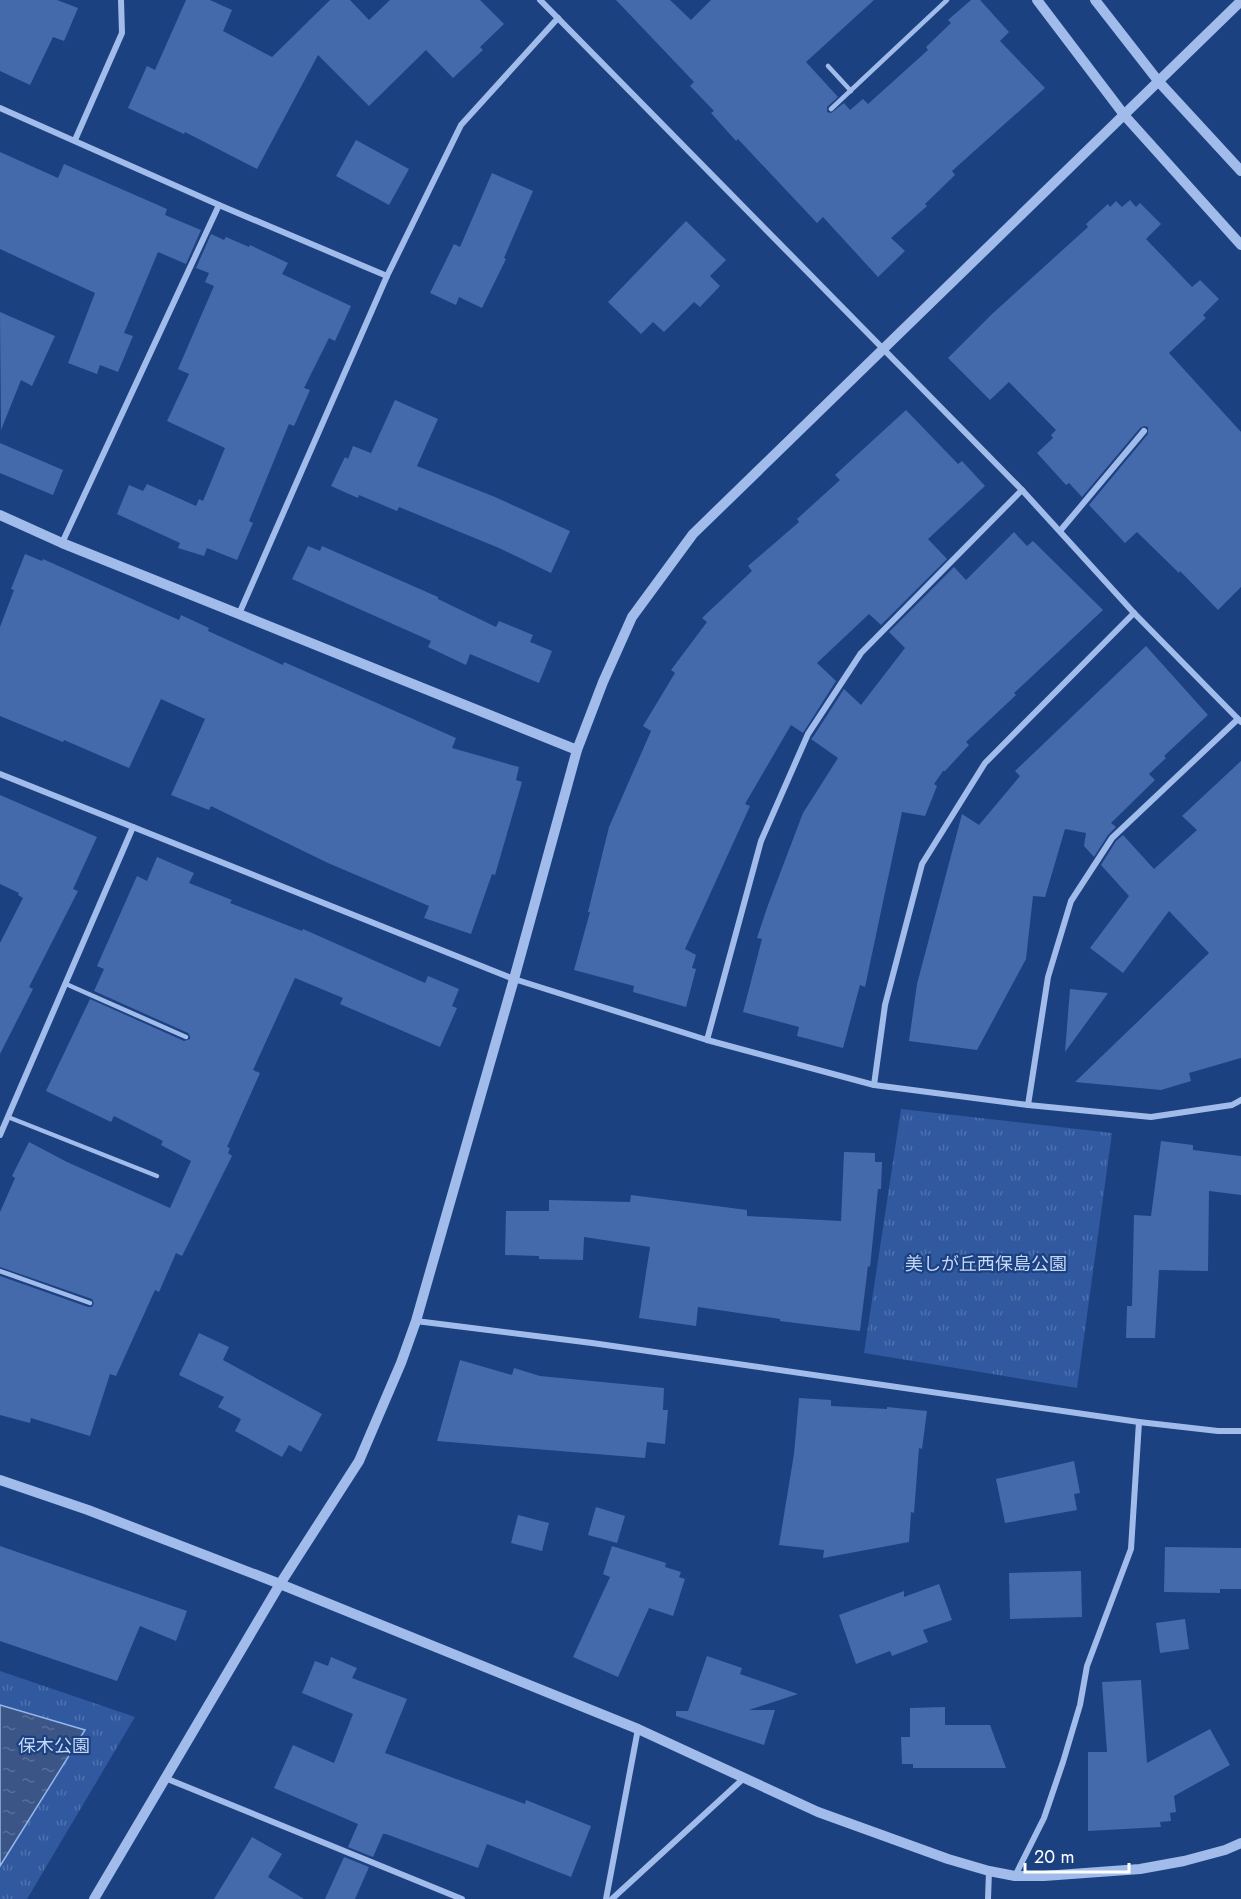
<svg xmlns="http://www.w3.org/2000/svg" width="1241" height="1899" viewBox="0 0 1241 1899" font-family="Jost,'Noto Sans JP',sans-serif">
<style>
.park{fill:url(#park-tufts)}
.water{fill:url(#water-ripples);stroke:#94b6ec;stroke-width:1.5}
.building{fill:#446aab}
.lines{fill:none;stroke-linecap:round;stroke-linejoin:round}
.service{stroke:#a1bcea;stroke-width:4.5}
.minor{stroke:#a1bcea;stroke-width:6}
.tertiary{stroke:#a1bcea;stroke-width:10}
.labels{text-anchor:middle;stroke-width:4.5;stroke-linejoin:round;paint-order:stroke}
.park-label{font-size:18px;fill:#c6d8f7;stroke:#1c4181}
</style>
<defs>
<pattern id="park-tufts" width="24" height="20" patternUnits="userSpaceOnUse" patternTransform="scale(1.5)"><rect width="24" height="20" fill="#3059a0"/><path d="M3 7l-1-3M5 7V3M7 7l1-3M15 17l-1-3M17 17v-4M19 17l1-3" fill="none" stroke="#4f72ae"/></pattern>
<pattern id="water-ripples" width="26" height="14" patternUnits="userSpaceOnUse" patternTransform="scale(1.5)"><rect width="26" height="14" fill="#3b5686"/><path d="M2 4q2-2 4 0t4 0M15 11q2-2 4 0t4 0" fill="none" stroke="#586f98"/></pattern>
</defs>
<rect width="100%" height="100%" fill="#1c4181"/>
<g class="park">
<path d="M901,1109L1112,1133L1077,1388L864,1353Z"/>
<path d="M0,1671L135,1717L27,1899H0Z"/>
</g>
<path class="water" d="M0,1705L85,1730L0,1866Z"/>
<g class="building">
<path d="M0,0H57L78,8L64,41L53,37L30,85L0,71Z"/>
<path d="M186,0H210L232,10L223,31L272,57L330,0H350L369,20L390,0H480L504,24L480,47L483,50L453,78L426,50L369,106L318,55L257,169L185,132L184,134L128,108L147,66L155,70Z"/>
<path d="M616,0H670L691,20L711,0H874L806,62L838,97L827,107V112L831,113L844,103L850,110L863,99L868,104L928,50L926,47L951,23L948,20L971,0H980L1009,32L1000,41L1045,88L952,171L955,175L925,204L927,206L891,238L905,251L878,277L823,217L817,223L738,139L736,141L711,113L714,111L690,86L694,82Z"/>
<path d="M356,140L409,169L389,205L336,176Z"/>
<path d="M0,152L58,178L64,164L167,209L165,215L201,230L186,264L158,252L124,333L133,336L118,372L100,365L97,374L68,363L95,293L0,249Z"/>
<path d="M492,173L533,191L504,258L506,259L482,308L459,297L456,305L430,293L454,244L460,247Z"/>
<path d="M1130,200L1136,207L1140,203L1161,224L1146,239L1192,287L1200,280L1219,299L1203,315L1206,318L1169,353L1241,432V587L1218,610L1180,571L1179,573L1137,532L1125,543L1089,505L1148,434V427L1144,426L1140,428L1082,497L1069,483L1066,485L1037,453L1053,438L1051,435L1056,430L1009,382L990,400L948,358L992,314L1088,227L1086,224L1108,204L1110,207L1116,201L1122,207Z"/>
<path d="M686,221L726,260L710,276L720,286L700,307L694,302L664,332L653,322L641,334L608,302Z"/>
<path d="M211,234L224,240L226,237L249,247L250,245L288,263L282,274L351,306L335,341L329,338L304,388L310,390L294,426L289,424L249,521L253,523L237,560L207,548L204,556L178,548L180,543L117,514L129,485L143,491L147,484L196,506L199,499L203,501L225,448L167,421L189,374L178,369L214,286L205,282L209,273L196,268Z"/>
<path d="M0,312L55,336L32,386L21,380L1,430Z"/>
<path d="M395,400L438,419L417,466L495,497L570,531L551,573L499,548L399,507L397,511L359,495L358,498L331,486L345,457L348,459L353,446L371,453Z"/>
<path d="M906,410L958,464L962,461L985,486L928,539L947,559L881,625L869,614L817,663L836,681L803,733L791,725L745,804L750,806L685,949L696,955L692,968L696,969L686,1007L633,992L634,986L574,970L590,912H588L609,827L651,731L643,726L675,673L671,670L707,622L702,618L752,571L748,566L799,522L797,519L840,480L835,475Z"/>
<path d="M0,443L63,470L53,495L0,473Z"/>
<path d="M1014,532L1027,546L1033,541L1103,610L1014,693L1016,695L966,742L969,745L945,771H943L934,784L937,786L925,816L902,812L865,987L860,985L843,1048L797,1036L799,1027L743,1012L762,939L757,938L768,905L803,813L838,758L811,739L813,737L844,689L861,705L905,648L889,632L954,567L966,580Z"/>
<path d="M308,546L320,551L322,546L438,597V599L496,627L499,621L533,635L530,642L552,651L539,683L470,654L466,665L428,647L431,641L292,579Z"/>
<path d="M25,554L42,561L43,559L179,620L181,615L209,628L208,631L283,665L284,662L456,738L452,748L519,767L516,780L522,782L495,875L492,874L471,934L424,918L429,906L328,863L211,806L209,810L171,795L205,719L161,699L129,768L64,740L63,742L0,716V627L14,590L11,589Z"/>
<path d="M1146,646L1208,715L1164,756L1166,758L1149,774L1155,780L1111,823L1116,827L1108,835L1094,857L1084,846L1086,833L1065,829L1045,897L1033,896L1026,959L977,1050L909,1041L917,984L962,814L979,825L1020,776L1015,771Z"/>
<path d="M1241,761V1058L1189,1073L1191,1081L1161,1090L1075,1082L1209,953L1169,911L1123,973L1090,948L1129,896L1101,865L1116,841L1123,835L1154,869L1197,830L1182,816Z"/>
<path d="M0,795L97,837L73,889L78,891L29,987L33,989L0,1054V943L23,898L18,895L19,893L0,884Z"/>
<path d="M157,857L194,873L189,883L232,900L230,903L302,931L303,929L425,983L428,976L459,989L452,1006L457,1008L440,1047L340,1004L343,998L295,978L253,1070L260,1073L227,1147L230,1148L228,1153L232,1156L182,1256L176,1253L159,1292L155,1290L116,1376L110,1374L90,1436L31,1418L30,1423L0,1415V1276L88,1307H92L94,1303L92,1299L0,1267V1212L15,1178L12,1176L29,1142L67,1162L170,1208L191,1161L161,1145L163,1141L114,1116L111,1122L46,1091L90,999L184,1041L190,1039V1036L188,1033L94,991L104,969L97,966L137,876L147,881Z"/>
<path d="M1070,989L1108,993L1065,1052Z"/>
<path d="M1161,1141L1193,1145V1150L1241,1156V1195L1209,1191L1208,1271L1159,1270L1155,1338H1126L1127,1306H1132L1134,1215L1151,1216Z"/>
<path d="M844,1152L875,1153V1162H882L881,1189H878L870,1267L868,1266L860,1331L780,1321V1319L698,1307L696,1326L639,1318L650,1247L584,1237L583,1260L539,1259V1256L505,1255L506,1211H549V1200L630,1202L631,1195L747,1210V1216L841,1221Z"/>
<path d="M199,1333L229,1347L223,1360L322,1414L301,1452L289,1445L282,1457L235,1431L241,1419L218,1407L224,1397L179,1375Z"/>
<path d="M460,1360L512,1375L514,1368L540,1376L664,1388L663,1410H668L665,1444L647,1442L645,1458L437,1441Z"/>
<path d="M799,1398L831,1400V1406L887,1409V1407L927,1411L922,1449L919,1448L914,1513L911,1512L909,1542L823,1558L824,1550L779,1545L794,1454Z"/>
<path d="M1074,1461L1080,1493L1074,1494L1077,1510L1005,1523L996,1479Z"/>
<path d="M596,1507L625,1516L617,1543L588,1535Z"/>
<path d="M518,1515L549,1523L542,1551L511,1543Z"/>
<path d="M0,1546L187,1611L176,1641L140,1626L117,1681L0,1641Z"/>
<path d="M612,1546L666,1563L665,1567L681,1572L679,1577L685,1579L673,1616L649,1608L618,1677L573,1657L610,1577L603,1574Z"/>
<path d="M1165,1547L1241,1548V1589H1220V1593L1164,1592Z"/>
<path d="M1081,1571L1082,1617L1010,1619L1009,1573Z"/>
<path d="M939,1584L952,1620L923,1630L928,1642L892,1656L890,1651L856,1664L839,1615L904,1591V1597Z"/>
<path d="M1185,1619L1189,1649L1160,1653L1156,1623Z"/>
<path d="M707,1656L742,1668L740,1674L798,1694L749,1710H775L764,1745L676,1716V1711H688Z"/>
<path d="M331,1657L357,1668L352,1678L407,1699L385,1753L525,1804L526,1800L591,1826L571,1877L487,1844L478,1868L386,1834H383L373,1857L348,1847L358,1824L274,1788L293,1745L334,1763L353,1714L302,1693L315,1661L328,1666Z"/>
<path d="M1141,1680L1147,1763L1210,1729L1230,1765L1174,1796L1176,1812L1170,1813L1171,1821L1160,1822L1161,1827L1088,1831V1752H1107L1102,1682Z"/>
<path d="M945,1707V1725H990L1006,1768H913V1764H902L901,1737H910V1708Z"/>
<path d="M252,1837L282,1854L268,1877L304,1899H214Z"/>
<path d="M344,1857L369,1867L355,1899H325Z"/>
</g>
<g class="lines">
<g class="service">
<path d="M828,66L851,91"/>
<path d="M831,109L947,0"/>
<path d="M66,984L186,1037"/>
<path d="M8,1117L157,1176"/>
<path d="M0,1271L90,1303"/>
</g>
<g class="minor">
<path d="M540,0L1022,490L1134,613L1241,722"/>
<path d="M0,108L219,205L387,276"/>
<path d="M75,140L122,33L121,0"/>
<path d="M1060,531L1144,431"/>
<path d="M62,543L219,205"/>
<path d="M239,614L387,276L461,125L558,18"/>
<path d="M0,774L514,979L707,1040L874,1085L1028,1105L1151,1117L1232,1105L1241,1100"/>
<path d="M707,1040L761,841L808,734L861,653L1022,490"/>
<path d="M874,1085L885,1005L922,864L985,763L1134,613"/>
<path d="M1028,1105L1048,977L1071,901L1112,838L1238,719"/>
<path d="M0,1135L133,827"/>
<path d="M416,1321L592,1343L1139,1422L1218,1431H1241"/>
<path d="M165,1778L462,1899"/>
<path d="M1015,1876L1044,1818L1063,1762L1080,1705L1087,1666L1131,1549L1139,1422"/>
<path d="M606,1899L638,1729"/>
<path d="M612,1899L744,1778"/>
<path d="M988,1899L989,1871"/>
</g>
<g class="tertiary">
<path d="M1037,0L1125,116L1241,245"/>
<path d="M1095,0L1159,82L1241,171"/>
<path d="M0,515L62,543L577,750"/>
<path d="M0,1480L88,1510L280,1584L638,1729L818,1812L948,1859L989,1871L1015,1876H1044L1140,1869L1184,1861L1225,1850L1241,1843"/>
<path d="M94,1899L280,1584L359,1461L401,1363L416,1321L514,979L577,750L603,682L632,617L693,534L1241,1"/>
</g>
</g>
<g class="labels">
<g class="park-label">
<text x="986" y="1270">美しが丘西保島公園</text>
<text x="54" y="1752">保木公園</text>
</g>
</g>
<path d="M1025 1863v9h104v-9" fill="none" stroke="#ffffff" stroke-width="3"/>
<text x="1034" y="1863" font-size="18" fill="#ffffff" stroke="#1c4181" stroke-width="4.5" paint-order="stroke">20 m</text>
</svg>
